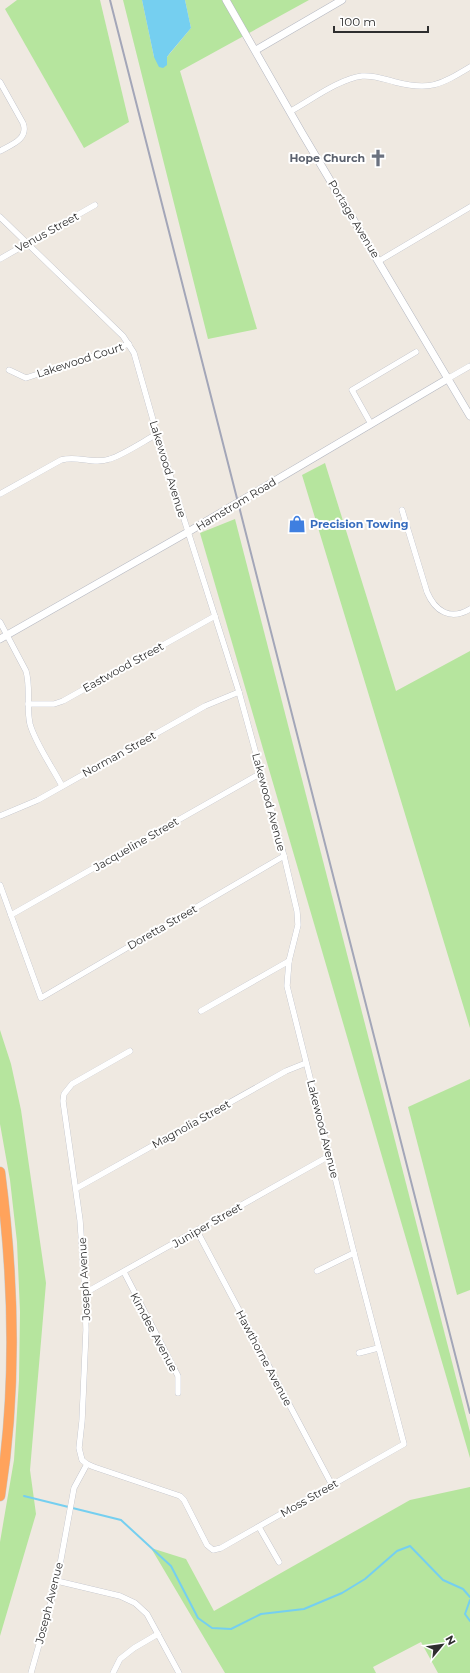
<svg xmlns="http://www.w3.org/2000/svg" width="470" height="1673" viewBox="0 0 470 1673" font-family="Montserrat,sans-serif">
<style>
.green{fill:#b6e59e}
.water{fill:#75cff0}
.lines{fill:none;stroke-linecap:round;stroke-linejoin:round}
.stream{stroke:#75cff0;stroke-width:2}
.minor-casing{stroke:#b4b7c1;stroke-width:6}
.tertiary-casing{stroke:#b4b7c1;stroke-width:8}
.motorway-casing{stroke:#c9c9c9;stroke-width:11}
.minor{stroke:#fff;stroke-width:5.5}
.tertiary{stroke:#fff;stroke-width:7}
.motorway{stroke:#ffa35c;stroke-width:10}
.rail{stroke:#a3a6b8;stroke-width:2}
.labels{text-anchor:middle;stroke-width:4;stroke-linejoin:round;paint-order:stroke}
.worship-label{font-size:11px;font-weight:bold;fill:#5b616d;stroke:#fff;text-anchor:end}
.street-label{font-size:11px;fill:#2e2e2e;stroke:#fff}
.shop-label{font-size:11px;font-weight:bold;fill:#366cbe;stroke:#fff;text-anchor:start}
</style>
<rect width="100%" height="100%" fill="#efe9e1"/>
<g class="green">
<path d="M17,0H100L129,122L84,148L5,9Z"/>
<path d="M123,0H142L154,57H167L191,28L185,0H309L180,71L257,329L208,339Z"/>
<path d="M325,463L396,691L470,651V1028L302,475Z"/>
<path d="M235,519L470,1432V1458L200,533Z"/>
<path d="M0,1030L11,1064L21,1110L46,1283L30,1470L36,1514L0,1636V1542L14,1460L19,1380L20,1312L17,1242L10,1180L0,1124Z"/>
<path d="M470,1079V1290L457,1295L408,1107Z"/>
<path d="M470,1487V1673H438L421,1642L373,1667L376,1673H225L151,1548L186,1559L214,1611L410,1500Z"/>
</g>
<path class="water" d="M142,0H185L191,28L170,53L167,57V65L163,68L159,67L154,57Z"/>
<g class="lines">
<g class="stream">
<path d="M24,1496L121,1520L171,1566L198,1618L212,1628L231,1629L261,1614L304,1609L342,1593L365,1579L397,1551L410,1546L443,1580L463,1589L470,1597"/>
<path d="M470,1600L465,1614L470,1621"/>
</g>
<g class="minor-casing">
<g id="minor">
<path d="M0,82L23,123C29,139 11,145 0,151"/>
<path d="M291,111C311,100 339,79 362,76C374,75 384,79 395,82C430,91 440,85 470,67"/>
<path d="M0,217L123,336L134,353L157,434L239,692L284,856L297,911L298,925L289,961L287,986L354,1253L404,1444L221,1548L213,1550L207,1545L184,1500L180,1496L94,1467L87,1464L82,1460L79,1448L82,1421L86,1330L85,1293L80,1220L63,1101L64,1094L72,1084L130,1051"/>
<path d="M0,259L95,205"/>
<path d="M379,261L470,207"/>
<path d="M9,370L26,378L129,344"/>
<path d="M449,378L470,366"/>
<path d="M371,424L352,390L416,352"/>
<path d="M0,494L61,460C78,455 93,465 110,459C123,455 144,441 157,434"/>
<path d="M402,510L427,592C435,611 450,621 470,609"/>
<path d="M0,622L26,671C31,688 26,707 30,724C35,743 53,768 62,786"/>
<path d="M28,704H54L63,701L215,616"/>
<path d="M0,816L38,800L205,706L239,692"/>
<path d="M0,885L41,998L284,856"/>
<path d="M11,915L261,773"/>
<path d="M201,1011L289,961"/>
<path d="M77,1188L286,1071L306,1063"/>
<path d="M197,1231L332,1485"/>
<path d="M317,1271L354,1253"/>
<path d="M124,1272L178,1376V1393"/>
<path d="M85,1293L329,1156"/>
<path d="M359,1353L378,1348"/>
<path d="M259,1527L279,1562"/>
<path d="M57,1581L120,1596L135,1603L147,1614L179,1673"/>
<path d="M31,1673L57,1581L74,1488L87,1464"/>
<path d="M113,1673L120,1659L134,1648L158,1634"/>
</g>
</g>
<g class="tertiary-casing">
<g id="tertiary">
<path d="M226,0L302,133L470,416"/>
<path d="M256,50L342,0"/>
<path d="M0,639L188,532L449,378"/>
</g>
</g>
<g class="motorway-casing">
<path id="motorway" d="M0,1172C14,1279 17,1389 0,1496"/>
</g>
<use href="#minor" class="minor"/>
<use href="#tertiary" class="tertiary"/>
<use href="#motorway" class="motorway"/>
<path class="rail" d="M110,0L470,1413"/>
</g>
<defs>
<g id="church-bare" transform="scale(1.38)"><path d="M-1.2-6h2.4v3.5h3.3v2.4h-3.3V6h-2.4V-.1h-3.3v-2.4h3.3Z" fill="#6b7280" stroke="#fff" stroke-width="2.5" paint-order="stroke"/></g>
<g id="shop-bare" transform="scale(1.38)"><path d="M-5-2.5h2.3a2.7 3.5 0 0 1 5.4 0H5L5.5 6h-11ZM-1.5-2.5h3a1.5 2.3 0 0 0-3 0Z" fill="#3f7fe0" stroke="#fff" stroke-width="2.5" paint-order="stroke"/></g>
</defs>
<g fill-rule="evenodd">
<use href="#church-bare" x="378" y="158"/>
<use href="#shop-bare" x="297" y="524"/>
</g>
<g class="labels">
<g class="worship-label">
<text x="365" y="162">Hope Church</text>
</g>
<g class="street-label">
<text transform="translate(354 219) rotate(59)" y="4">Portage Avenue</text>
<text transform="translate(47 232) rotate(-29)" y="4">Venus Street</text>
<text transform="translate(80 360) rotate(-18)" y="4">Lakewood Court</text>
<text transform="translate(168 469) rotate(73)" y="4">Lakewood Avenue</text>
<text transform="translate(236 504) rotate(-31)" y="4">Hamstrom Road</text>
<text transform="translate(123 667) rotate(-29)" y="4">Eastwood Street</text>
<text transform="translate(119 754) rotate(-29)" y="4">Norman Street</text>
<text transform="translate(269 802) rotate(75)" y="4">Lakewood Avenue</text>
<text transform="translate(136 844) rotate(-30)" y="4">Jacqueline Street</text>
<text transform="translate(162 927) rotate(-30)" y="4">Doretta Street</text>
<text transform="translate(191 1124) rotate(-29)" y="4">Magnolia Street</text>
<text transform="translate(323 1129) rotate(76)" y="4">Lakewood Avenue</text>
<text transform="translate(207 1225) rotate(-30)" y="4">Juniper Street</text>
<text transform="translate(84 1279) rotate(-93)" y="4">Joseph Avenue</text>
<text transform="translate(154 1332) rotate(62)" y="4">Kimdee Avenue</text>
<text transform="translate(264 1358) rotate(62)" y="4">Hawthorne Avenue</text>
<text transform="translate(309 1498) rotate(-30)" y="4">Moss Street</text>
<text transform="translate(49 1603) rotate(-76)" y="4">Joseph Avenue</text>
</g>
<g class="shop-label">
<text x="310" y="528">Precision Towing</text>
</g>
</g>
<g transform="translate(442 1645) rotate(61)" stroke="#ffffff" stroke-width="3" paint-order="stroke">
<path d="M0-3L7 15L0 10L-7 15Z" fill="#2e2e2e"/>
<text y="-6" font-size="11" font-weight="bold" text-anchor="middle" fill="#2e2e2e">N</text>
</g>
<path d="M334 26v6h94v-6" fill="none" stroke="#2e2e2e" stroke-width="2"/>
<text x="340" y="26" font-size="12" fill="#2e2e2e" stroke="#ffffff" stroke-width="3" paint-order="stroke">100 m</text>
</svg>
